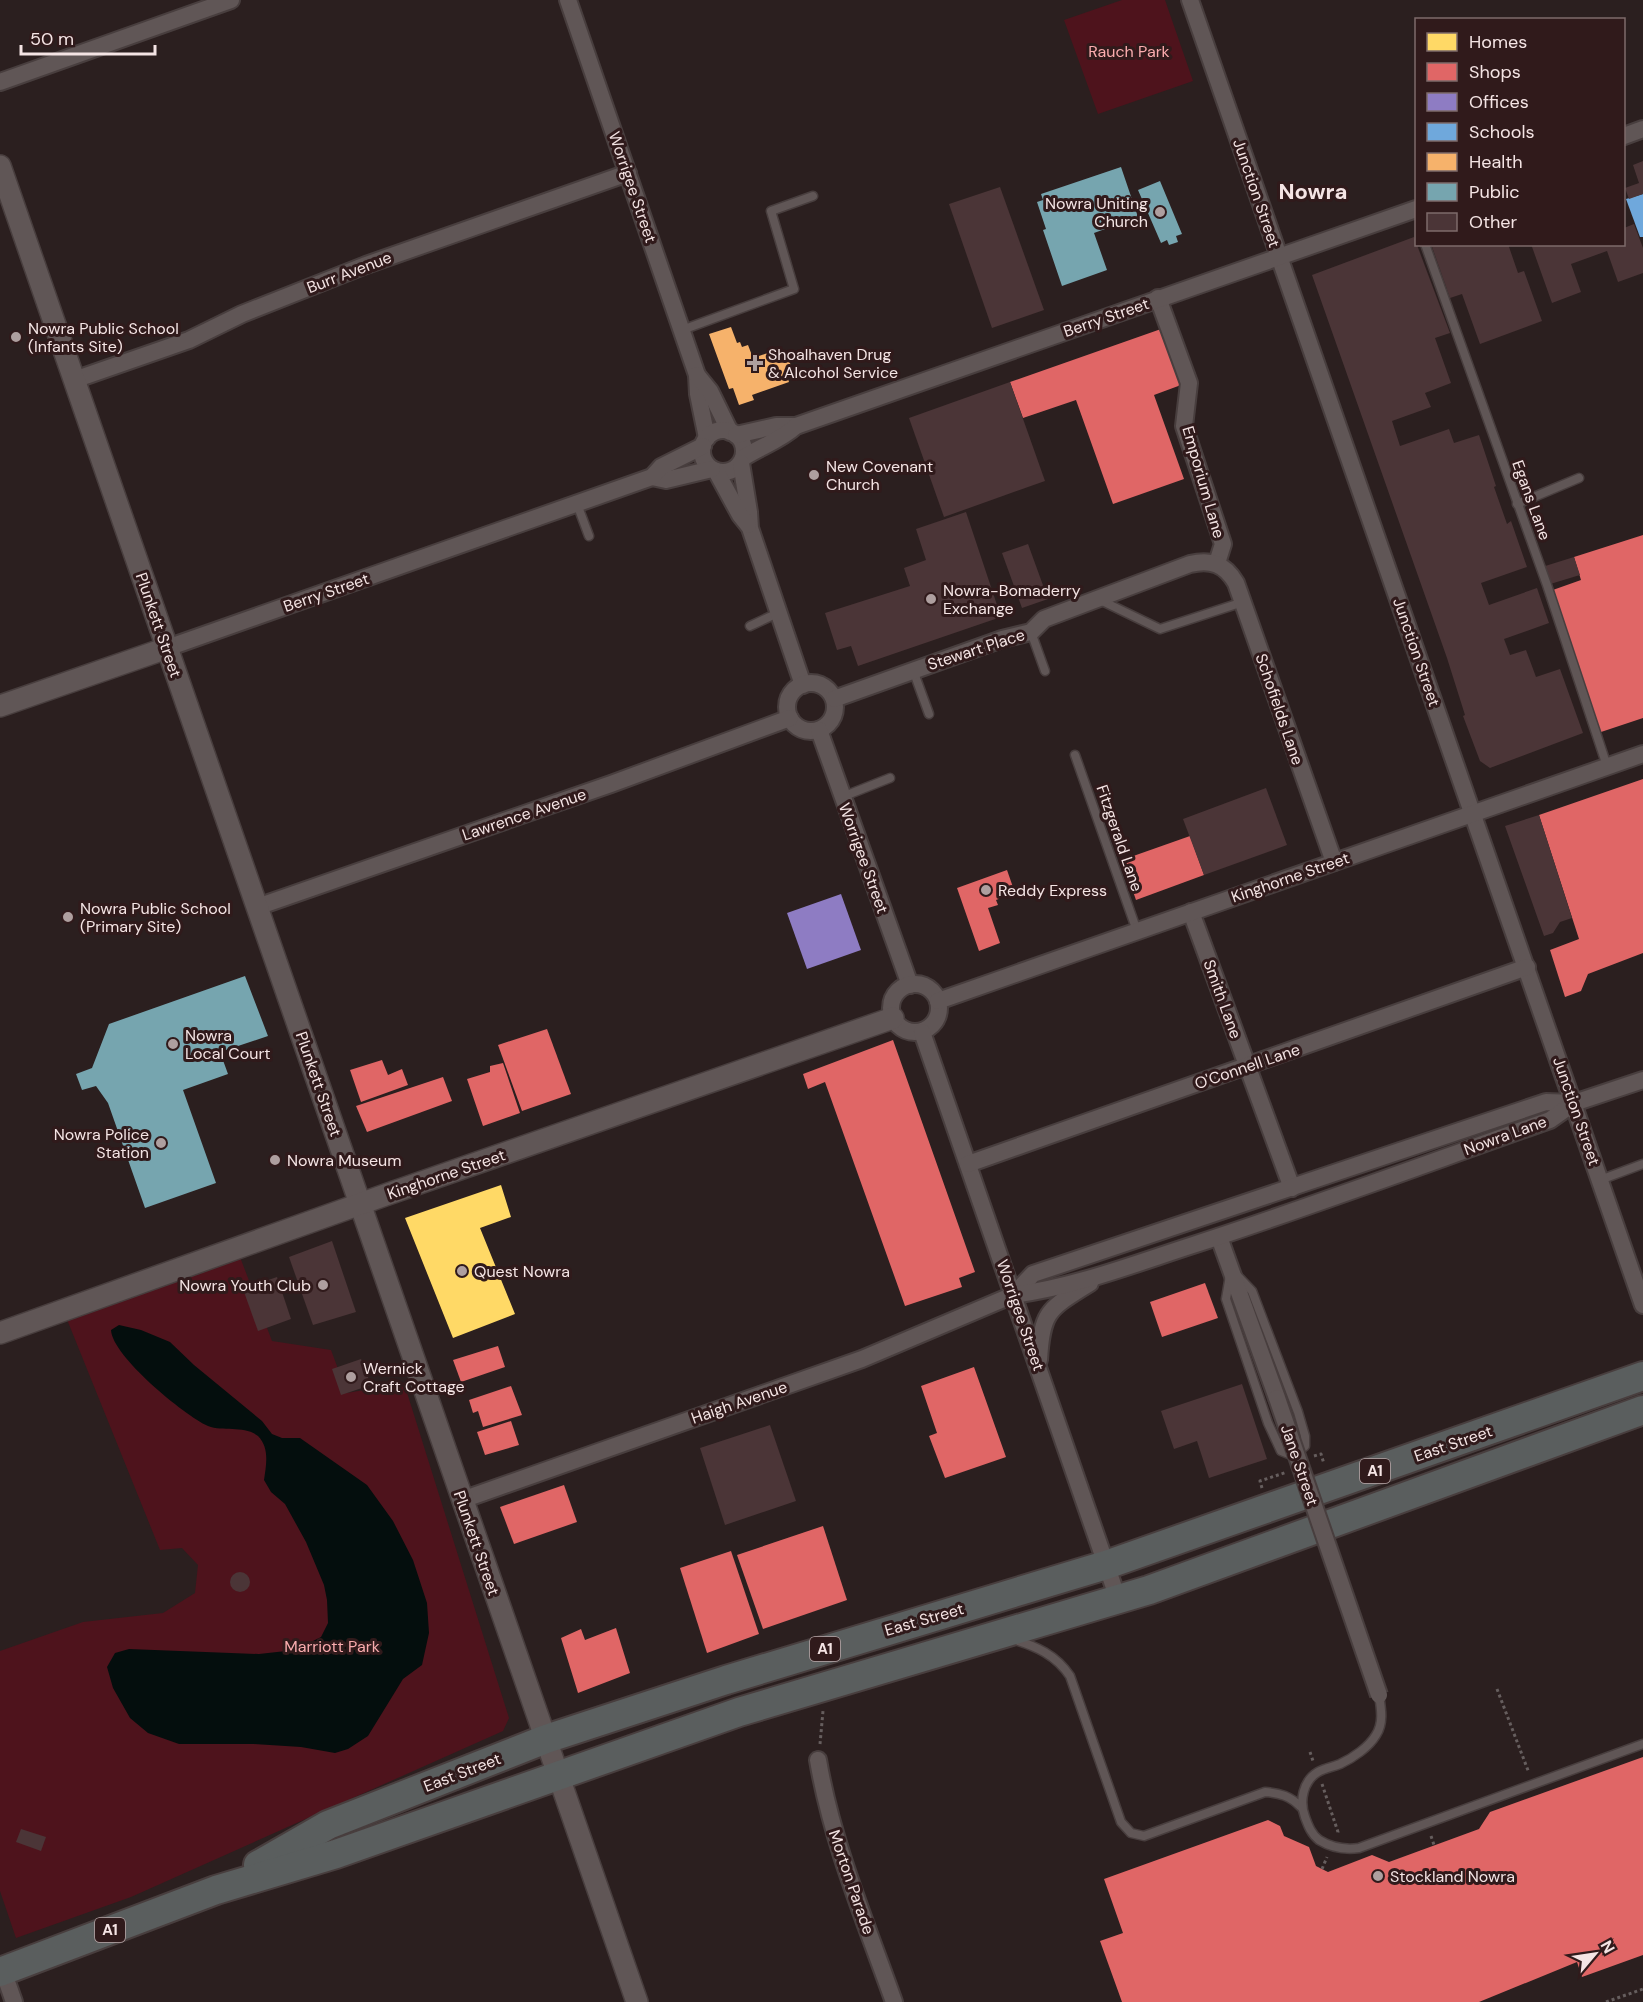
<svg xmlns="http://www.w3.org/2000/svg" width="1643" height="2002" viewBox="0 0 1643 2002" font-family="'DM Sans',sans-serif">
<style>
.green{fill:#4e131c}
.water{fill:#040e0d}
.homes{fill:#ffd966}
.shops{fill:#e06666}
.offices{fill:#8e7cc3}
.schools{fill:#6fa8dc}
.health{fill:#f6b26b}
.public{fill:#76a5af}
.building{fill:#4b3537}
.lines{fill:none;stroke-linecap:round;stroke-linejoin:round}
.service-casing{stroke:#483e3e;stroke-width:11}
.minor-casing{stroke:#483e3e;stroke-width:20}
.tertiary-casing{stroke:#483e3e;stroke-width:24}
.trunk-casing{stroke:#483e3e;stroke-width:32}
.path{stroke:#665e5e;stroke-width:3;stroke-dasharray:3 3;stroke-linecap:butt}
.service{stroke:#605656;stroke-width:8}
.minor{stroke:#605656;stroke-width:16}
.tertiary{stroke:#605656;stroke-width:21}
.trunk{stroke:#5a5e5e;stroke-width:28}
.minor-bridge-casing{stroke:#483e3e;stroke-width:20;stroke-linecap:butt}
.minor-bridge{stroke:#605656;stroke-width:16}
.poi-dot{fill:#ae9f9f;stroke:#301a1b;stroke-width:2}
.labels{text-anchor:middle;stroke-width:6;stroke-linejoin:round;paint-order:stroke}
.shield{fill:#301a1b;stroke:#b9a7a8;stroke-width:1.5}
.shield-label{font-size:15px;font-weight:bold;fill:#f4e4e4}
.park-label{font-size:16px;fill:#faacae;stroke:#301a1b}
.street-label{font-size:16px;fill:#f4e4e4;stroke:#301a1b}
.poi-label{font-size:16px;fill:#f4e4e4;stroke:#301a1b;text-anchor:start}
.district-label{font-size:22px;font-weight:bold;fill:#f4e4e4;stroke:#301a1b}
</style>
<rect width="100%" height="100%" fill="#2b1f1f"/>
<g class="green">
<path d="M1122,0H1165L1193,81L1098,114L1064,20Z"/>
<path d="M240,1257L272,1341L331,1350L347,1393L404,1383L509,1718L503,1731L131,1897L16,1938L0,1891V1651L83,1622L163,1613L195,1593L198,1565L182,1548L160,1550L66,1317Z"/>
</g>
<path class="water" d="M119,1325L141,1330L170,1342L194,1365L262,1421L272,1434L282,1438H300L367,1485L393,1521L413,1560L427,1603L429,1633L422,1665L403,1679L368,1736L348,1749L335,1753L301,1747L254,1744H179L148,1733L130,1718L113,1688L107,1667L115,1653L129,1649L259,1654L295,1650L321,1637L328,1623L327,1600L324,1585L306,1542L285,1504L271,1492L264,1480C266,1466 270,1448 258,1436C244,1425 224,1432 208,1426C184,1415 112,1356 111,1330Z"/>
<path class="homes" d="M501,1185L511,1217L480,1228L515,1314L453,1338L405,1218Z"/>
<g class="shops">
<path d="M1161,329L1181,385L1154,395L1184,479L1113,504L1076,400L1023,418L1010,382Z"/>
<path d="M1643,535V718L1598,733L1550,591L1581,580L1574,557Z"/>
<path d="M1643,779V953L1588,974L1581,991L1565,997L1550,950L1579,939L1539,815Z"/>
<path d="M1190,836L1204,875L1136,900L1122,860Z"/>
<path d="M1007,870L1015,893L996,900L998,905L988,908L1000,943L979,951L957,888Z"/>
<path d="M547,1029L571,1094L522,1111L498,1045Z"/>
<path d="M893,1040L975,1272L959,1278L962,1287L905,1306L825,1082L808,1089L803,1074Z"/>
<path d="M382,1060L388,1075L402,1069L408,1085L361,1102L350,1070Z"/>
<path d="M503,1063L520,1113L483,1126L467,1079L490,1072V1066Z"/>
<path d="M443,1077L452,1101L367,1132L356,1106Z"/>
<path d="M1205,1283L1218,1318L1162,1337L1150,1302Z"/>
<path d="M498,1346L505,1367L461,1382L453,1360Z"/>
<path d="M974,1367L1006,1457L945,1478L929,1436L937,1433L921,1386Z"/>
<path d="M511,1386L522,1415L483,1427L478,1411L473,1413L469,1400Z"/>
<path d="M511,1421L519,1445L485,1455L477,1432Z"/>
<path d="M564,1485L577,1522L514,1544L500,1507Z"/>
<path d="M823,1526L847,1600L763,1629L737,1555Z"/>
<path d="M731,1551L759,1634L707,1653L680,1568Z"/>
<path d="M616,1628L630,1673L578,1693L561,1638L581,1629L585,1640Z"/>
<path d="M1643,1757V1955L1582,1977L1577,1962L1479,2002H1122L1100,1941L1123,1933L1104,1879L1268,1820L1280,1826L1284,1836L1309,1847L1316,1866L1328,1872L1372,1855L1389,1862L1479,1829L1490,1812Z"/>
</g>
<path class="offices" d="M841,894L861,950L807,969L787,913Z"/>
<path class="schools" d="M1643,194V237H1640L1626,199Z"/>
<path class="health" d="M731,327L737,343L740,342L742,347L748,345L753,358L779,349L782,356L787,354L792,369L785,371L789,382L752,395L754,400L739,405L733,388L729,389L709,334Z"/>
<g class="public">
<path d="M1121,167L1138,217L1094,233L1107,270L1062,286L1043,230L1046,229L1037,202L1043,200L1041,194Z"/>
<path d="M1160,181L1182,234L1176,236L1178,242L1169,245L1167,240L1161,243L1138,190Z"/>
<path d="M245,976L268,1036L220,1052L228,1074L183,1090L216,1183L145,1208L108,1103L96,1086L82,1090L76,1074L92,1068L109,1024Z"/>
</g>
<g class="building">
<path d="M1643,161V194L1629,199L1625,188L1639,183L1633,165Z"/>
<path d="M1000,187L1044,310L992,328L949,204Z"/>
<path d="M1634,224L1643,248V273L1618,282L1607,251L1571,264L1581,292L1552,303L1531,244H1624V228Z"/>
<path d="M1414,237L1450,333L1435,338L1451,383L1425,393L1431,407L1392,421L1400,446L1449,429L1454,443L1479,435L1496,486L1494,487L1507,524L1511,521L1527,567L1481,583L1489,605L1537,588L1549,623L1504,639L1510,655L1526,650L1536,677L1560,669L1583,733L1490,768L1480,761L1463,716L1465,715L1447,658L1312,275Z"/>
<path d="M1431,244H1508L1518,273L1524,271L1542,321L1480,344L1462,294L1450,298Z"/>
<path d="M1010,382L1045,481L944,517L909,418Z"/>
<path d="M966,512L1001,617L858,666L851,646L837,650L825,613L910,586L904,568L926,560L916,529Z"/>
<path d="M1028,544L1048,599L1022,608L1002,553Z"/>
<path d="M1574,557L1580,575L1547,585L1542,567Z"/>
<path d="M1266,788L1287,845L1204,875L1183,819Z"/>
<path d="M1539,815L1572,918L1560,922L1553,933L1544,936L1505,826Z"/>
<path d="M332,1241L356,1312L313,1325L289,1257Z"/>
<path d="M277,1277L291,1319L258,1331L243,1289Z"/>
<path d="M361,1359L371,1385L341,1395L332,1369Z"/>
<path d="M1242,1384L1267,1459L1209,1478L1197,1441L1174,1449L1161,1411Z"/>
<path d="M770,1425L796,1501L725,1525L700,1448Z"/>
<circle cx="240" cy="1582" r="10"/>
<path d="M21,1829L46,1837L41,1851L16,1842Z"/>
</g>
<g class="lines">
<g class="service-casing">
<g id="service">
<path d="M1425,244L1547,585L1607,766"/>
<path d="M682,330L794,289L771,211L813,196"/>
<path d="M577,504L589,536"/>
<path d="M1517,504L1579,478"/>
<path d="M1098,599L1160,629L1243,602"/>
<path d="M750,626L780,612"/>
<path d="M1031,632L1045,671"/>
<path d="M913,670L929,714"/>
<path d="M1075,755L1137,931"/>
<path d="M842,797L890,778"/>
<path d="M1600,1180L1643,1164"/>
<path d="M1231,1269L1252,1291L1298,1412L1305,1436V1446L1296,1454L1291,1455L1281,1451L1268,1423L1226,1299Z"/>
<path d="M1012,1639C1036,1646 1056,1655 1070,1676L1121,1822L1131,1833L1144,1836L1265,1792C1280,1793 1290,1796 1301,1807"/>
<path d="M1379,1695C1381,1708 1384,1723 1376,1735C1369,1747 1353,1758 1340,1764C1333,1767 1325,1768 1318,1772C1303,1781 1299,1801 1305,1817C1308,1825 1311,1834 1319,1840C1332,1848 1344,1850 1359,1848L1643,1744"/>
</g>
</g>
<g class="minor-casing">
<g id="minor">
<path d="M568,0L697,375L698,394L707,438"/>
<path d="M1190,0L1643,1305"/>
<path d="M0,82L231,0"/>
<path d="M1624,136L1643,129"/>
<path d="M1158,298L1189,383L1184,426L1223,544L1217,563"/>
<path d="M697,375L710,391L730,432"/>
<path d="M74,380L189,340L242,314L366,265L628,173"/>
<circle cx="723" cy="451" r="21"/>
<path d="M736,435L776,426H796"/>
<path d="M743,458C760,447 781,440 796,426L1416,209"/>
<path d="M741,463L749,512L750,528L803,685"/>
<path d="M716,471L740,515L748,525"/>
<path d="M652,477L666,480L712,469"/>
<path d="M167,648L652,477L661,467L703,446"/>
<circle cx="811" cy="707" r="24"/>
<path d="M834,699L1002,639L1031,632L1044,619L1190,564C1211,559 1225,564 1236,583L1334,862"/>
<path d="M819,730L910,985"/>
<path d="M257,907L611,784L790,718"/>
<path d="M1191,912L1292,1188"/>
<circle cx="915" cy="1008" r="24"/>
<path d="M938,1001L1643,754"/>
<path d="M922,1032L1118,1599"/>
<path d="M968,1164L1527,967"/>
<path d="M1219,1237L1277,1398"/>
<path d="M1013,1295L1033,1274L1546,1102L1574,1103"/>
<path d="M1039,1360C1042,1310 1049,1309 1090,1283"/>
<path d="M462,1500L862,1359L1013,1295C1075,1287 1134,1264 1193,1245C1313,1206 1431,1162 1550,1120L1574,1103L1643,1080"/>
<path d="M818,1760C832,1843 866,1923 894,2002"/>
<path d="M1,1965L14,2002"/>
</g>
</g>
<g class="tertiary-casing">
<g id="tertiary">
<path d="M0,166L637,2002"/>
<path d="M0,706L167,648"/>
<path d="M0,1333L388,1194L893,1018"/>
</g>
</g>
<g class="trunk-casing">
<g id="trunk">
<path d="M258,1865L328,1825L546,1739L726,1680L1106,1565L1643,1376"/>
<path d="M0,1972L216,1890L336,1854L739,1712L1149,1590L1643,1410"/>
</g>
</g>
<g class="path">
<path d="M1314,1456L1321,1454L1324,1464"/>
<path d="M1262,1488L1260,1481L1287,1472"/>
<path d="M1497,1689L1529,1773"/>
<path d="M820,1744L823,1711"/>
<path d="M1310,1752L1313,1761"/>
<path d="M1322,1784L1338,1832L1337,1835"/>
<path d="M1431,1836L1434,1845"/>
<path d="M1322,1869L1327,1857"/>
<path d="M1606,2002L1643,1989"/>
</g>
<use href="#service" class="service"/>
<use href="#minor" class="minor"/>
<use href="#tertiary" class="tertiary"/>
<use href="#trunk" class="trunk"/>
<g class="minor-bridge-casing">
<path id="minor-bridge" d="M1277,1398L1379,1695"/>
</g>
<use href="#minor-bridge" class="minor-bridge"/>
</g>
<g class="poi-dot">
<circle cx="1160" cy="212" r="6"/>
<circle cx="16" cy="337" r="6"/>
<path d="M752 354h6v6h6v6h-6v6h-6v-6h-6v-6h6z"/>
<circle cx="814" cy="475" r="6"/>
<circle cx="931" cy="599" r="6"/>
<circle cx="986" cy="890" r="6"/>
<circle cx="68" cy="917" r="6"/>
<circle cx="173" cy="1044" r="6"/>
<circle cx="161" cy="1143" r="6"/>
<circle cx="275" cy="1160" r="6"/>
<circle cx="462" cy="1271" r="6"/>
<circle cx="323" cy="1285" r="6"/>
<circle cx="351" cy="1377" r="6"/>
<circle cx="1378" cy="1876" r="6"/>
</g>
<g class="labels">
<g class="shield">
<rect x="1360" y="1459" width="30" height="24" rx="4.5"/>
<rect x="810" y="1637" width="30" height="24" rx="4.5"/>
<rect x="95" y="1918" width="30" height="24" rx="4.5"/>
</g>
<g class="shield-label">
<text x="1375" y="1476">A1</text>
<text x="825" y="1654">A1</text>
<text x="110" y="1935">A1</text>
</g>
<g class="park-label">
<text x="1129" y="57">Rauch Park</text>
<text x="332" y="1652">Marriott Park</text>
</g>
<g class="street-label">
<text transform="translate(633 187) rotate(71)" y="6">Worrigee Street</text>
<text transform="translate(1257 193) rotate(71)" y="6">Junction Street</text>
<text transform="translate(349 272) rotate(-21)" y="6">Burr Avenue</text>
<text transform="translate(1106 317) rotate(-19)" y="6">Berry Street</text>
<text transform="translate(1204 482) rotate(74)" y="6">Emporium Lane</text>
<text transform="translate(1532 500) rotate(70)" y="6">Egans Lane</text>
<text transform="translate(326 592) rotate(-19)" y="6">Berry Street</text>
<text transform="translate(159 625) rotate(71)" y="6">Plunkett Street</text>
<text transform="translate(976 649) rotate(-18)" y="6">Stewart Place</text>
<text transform="translate(1417 652) rotate(71)" y="6">Junction Street</text>
<text transform="translate(1280 709) rotate(71)" y="6">Schofields Lane</text>
<text transform="translate(524 814) rotate(-19)" y="6">Lawrence Avenue</text>
<text transform="translate(1120 838) rotate(71)" y="6">Fitzgerald Lane</text>
<text transform="translate(864 858) rotate(70)" y="6">Worrigee Street</text>
<text transform="translate(1290 877) rotate(-19)" y="6">Kinghorne Street</text>
<text transform="translate(1223 999) rotate(70)" y="6">Smith Lane</text>
<text transform="translate(1247 1066) rotate(-19)" y="6">O'Connell Lane</text>
<text transform="translate(319 1084) rotate(71)" y="6">Plunkett Street</text>
<text transform="translate(1577 1111) rotate(71)" y="6">Junction Street</text>
<text transform="translate(1505 1135) rotate(-20)" y="6">Nowra Lane</text>
<text transform="translate(446 1174) rotate(-19)" y="6">Kinghorne Street</text>
<text transform="translate(1021 1315) rotate(71)" y="6">Worrigee Street</text>
<text transform="translate(739 1402) rotate(-19)" y="6">Haigh Avenue</text>
<text transform="translate(1453 1443) rotate(-19)" y="6">East Street</text>
<text transform="translate(1300 1465) rotate(71)" y="6">Jane Street</text>
<text transform="translate(477 1543) rotate(71)" y="6">Plunkett Street</text>
<text transform="translate(924 1619) rotate(-16)" y="6">East Street</text>
<text transform="translate(462 1772) rotate(-21)" y="6">East Street</text>
<text transform="translate(852 1882) rotate(71)" y="6">Morton Parade</text>
</g>
<g class="poi-label">
<text x="1148" y="209" text-anchor="end">Nowra Uniting<tspan x="1148" dy="18">Church</tspan></text>
<text x="28" y="334">Nowra Public School<tspan x="28" dy="18">(Infants Site)</tspan></text>
<text x="768" y="360">Shoalhaven Drug<tspan x="768" dy="18">&amp; Alcohol Service</tspan></text>
<text x="826" y="472">New Covenant<tspan x="826" dy="18">Church</tspan></text>
<text x="943" y="596">Nowra-Bomaderry<tspan x="943" dy="18">Exchange</tspan></text>
<text x="998" y="896">Reddy Express</text>
<text x="80" y="914">Nowra Public School<tspan x="80" dy="18">(Primary Site)</tspan></text>
<text x="185" y="1041">Nowra<tspan x="185" dy="18">Local Court</tspan></text>
<text x="149" y="1140" text-anchor="end">Nowra Police<tspan x="149" dy="18">Station</tspan></text>
<text x="287" y="1166">Nowra Museum</text>
<text x="474" y="1277">Quest Nowra</text>
<text x="311" y="1291" text-anchor="end">Nowra Youth Club</text>
<text x="363" y="1374">Wernick<tspan x="363" dy="18">Craft Cottage</tspan></text>
<text x="1390" y="1882">Stockland Nowra</text>
</g>
<g class="district-label">
<text x="1313" y="199">Nowra</text>
</g>
</g>
<rect x="1415" y="18" width="210" height="228" fill="#301a1b" stroke="#7e6b6b" stroke-width="1.5"/>
<rect x="1427" y="33" width="30" height="18" fill="#ffd966" stroke="#7e6b6b" stroke-width="1.5"/>
<text x="1469" y="48" font-size="18" fill="#f4e4e4">Homes</text>
<rect x="1427" y="63" width="30" height="18" fill="#e06666" stroke="#7e6b6b" stroke-width="1.5"/>
<text x="1469" y="78" font-size="18" fill="#f4e4e4">Shops</text>
<rect x="1427" y="93" width="30" height="18" fill="#8e7cc3" stroke="#7e6b6b" stroke-width="1.5"/>
<text x="1469" y="108" font-size="18" fill="#f4e4e4">Offices</text>
<rect x="1427" y="123" width="30" height="18" fill="#6fa8dc" stroke="#7e6b6b" stroke-width="1.5"/>
<text x="1469" y="138" font-size="18" fill="#f4e4e4">Schools</text>
<rect x="1427" y="153" width="30" height="18" fill="#f6b26b" stroke="#7e6b6b" stroke-width="1.5"/>
<text x="1469" y="168" font-size="18" fill="#f4e4e4">Health</text>
<rect x="1427" y="183" width="30" height="18" fill="#76a5af" stroke="#7e6b6b" stroke-width="1.5"/>
<text x="1469" y="198" font-size="18" fill="#f4e4e4">Public</text>
<rect x="1427" y="213" width="30" height="18" fill="#4b3537" stroke="#7e6b6b" stroke-width="1.5"/>
<text x="1469" y="228" font-size="18" fill="#f4e4e4">Other</text>
<g transform="translate(1595 1954) rotate(61)" stroke="#301a1b" stroke-width="4.5" paint-order="stroke">
<path d="M0-4.5L10 22L0 15L-10 22Z" fill="#f4e4e4"/>
<text y="-9" font-size="16" font-weight="bold" text-anchor="middle" fill="#f4e4e4">N</text>
</g>
<path d="M21 45v9h134v-9" fill="none" stroke="#f4e4e4" stroke-width="3"/>
<text x="30" y="45" font-size="18" fill="#f4e4e4" stroke="#301a1b" stroke-width="4.5" paint-order="stroke">50 m</text>
</svg>
